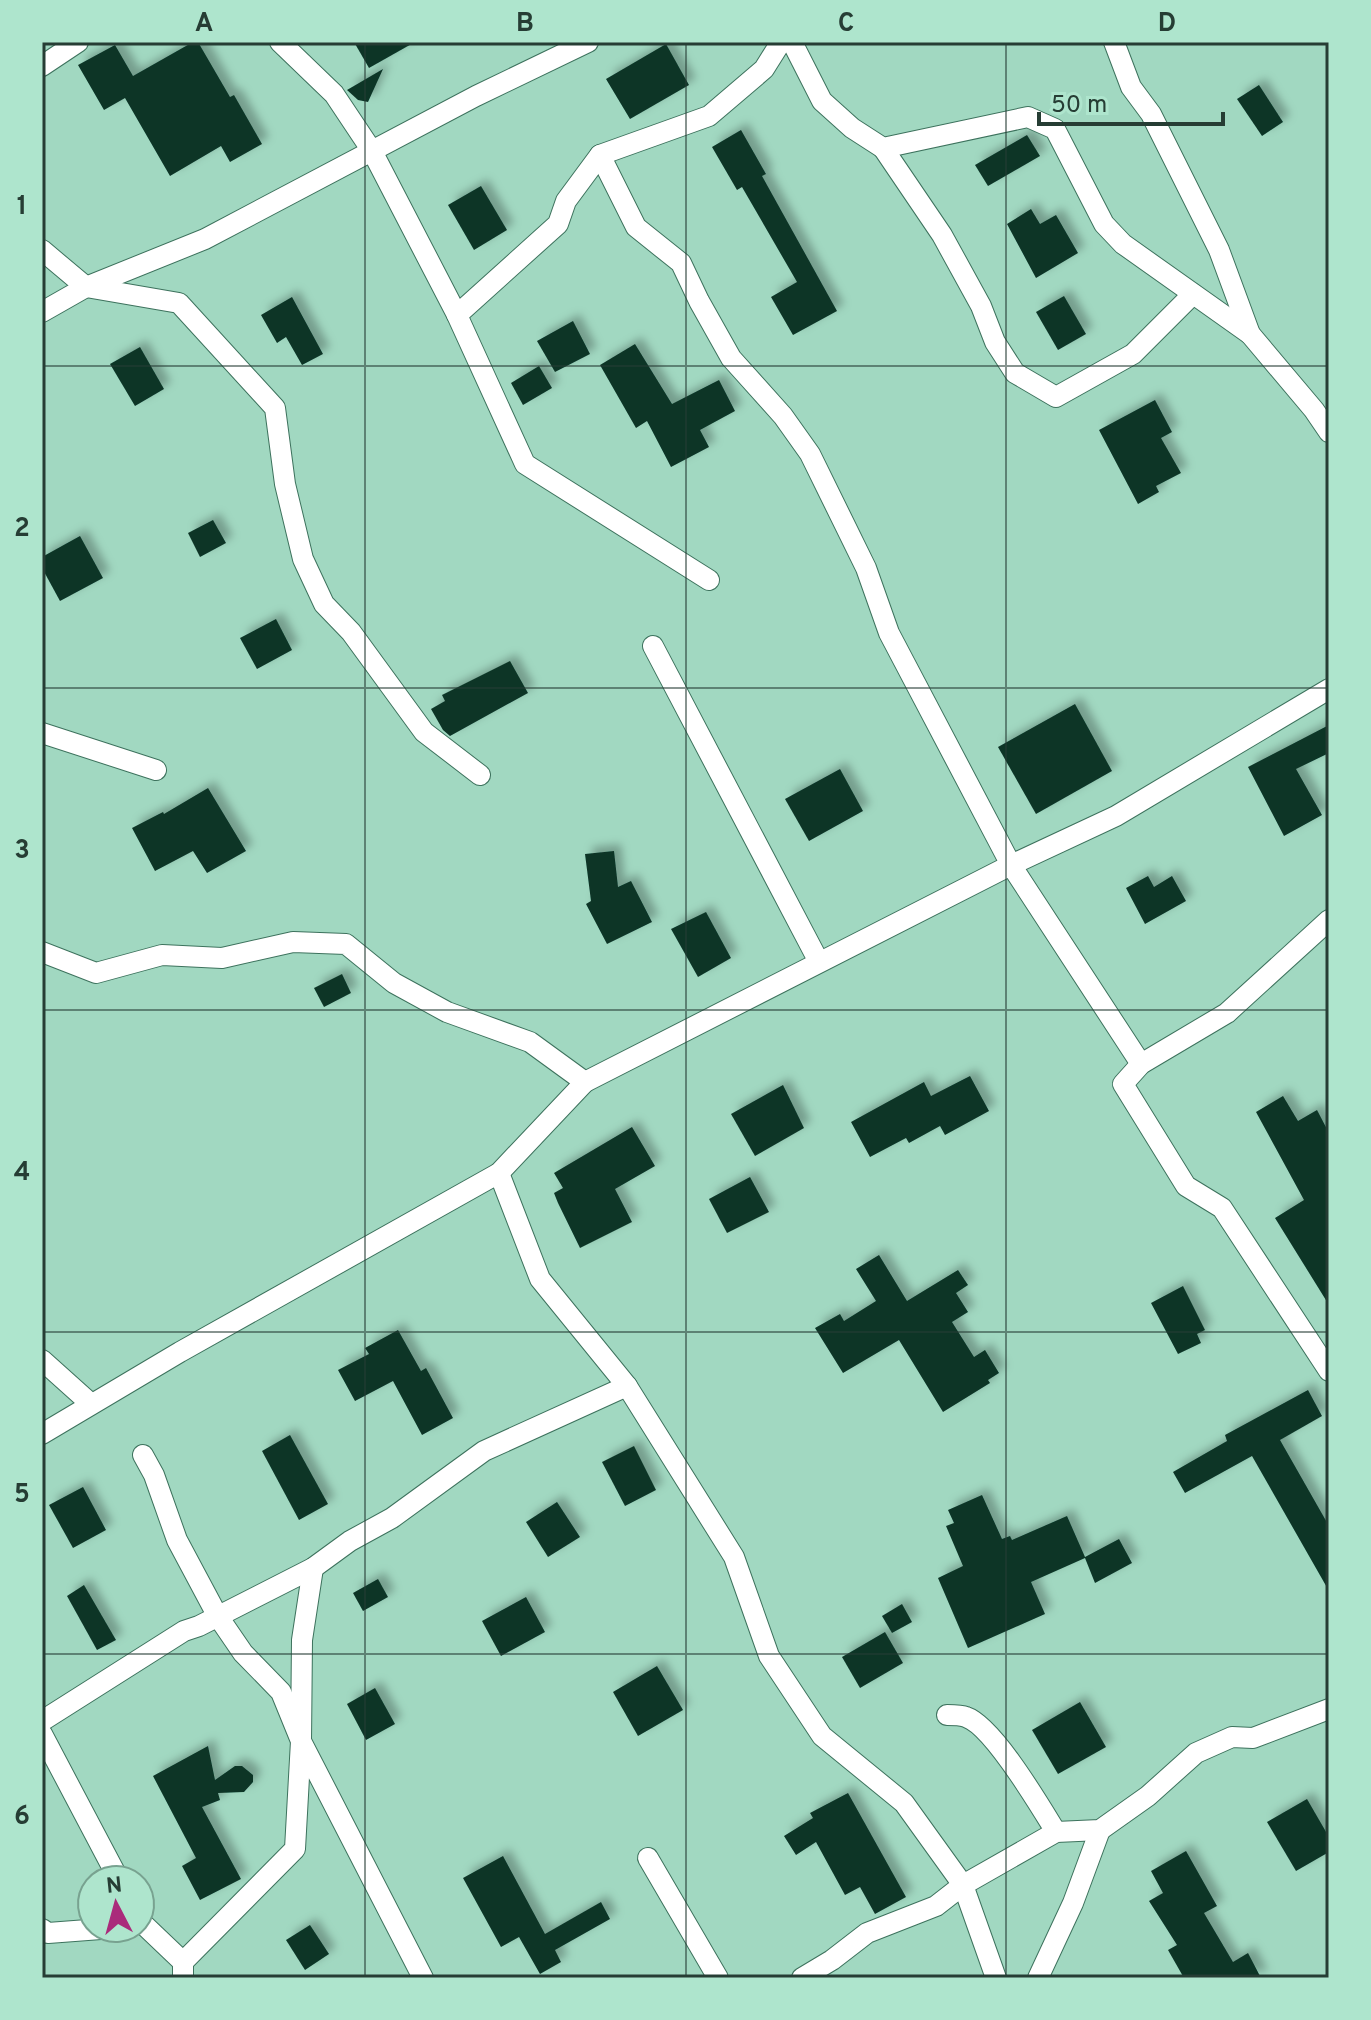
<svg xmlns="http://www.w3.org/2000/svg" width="1371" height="2020" viewBox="0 0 1371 2020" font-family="Overpass,sans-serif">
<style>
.building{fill:#0a3427;filter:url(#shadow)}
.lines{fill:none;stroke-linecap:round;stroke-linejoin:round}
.minor-casing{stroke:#3d725d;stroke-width:22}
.minor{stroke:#fff;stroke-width:20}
.grid{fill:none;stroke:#263d34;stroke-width:2;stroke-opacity:0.55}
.neatline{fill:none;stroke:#263d34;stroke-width:3}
.grid-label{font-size:26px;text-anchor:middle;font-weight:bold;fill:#263d34}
</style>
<defs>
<filter id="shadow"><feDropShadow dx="7" dy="-7" stdDeviation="4" flood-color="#0004"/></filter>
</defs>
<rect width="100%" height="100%" fill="#a1d8c1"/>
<g class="building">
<path d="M193,42H198L230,97L234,95L262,144L230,162L221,146L170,176L125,98L104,110L78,65L115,45L133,76Z"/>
<path d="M354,42H415L369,68Z"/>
<path d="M666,44L689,85L630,119L606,79Z"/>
<path d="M383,69L368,102L358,100L347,90Z"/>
<path d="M1259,85L1283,122L1262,136L1237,99Z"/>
<path d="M741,130L766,174L762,176L837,311L793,335L771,297L797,282L742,187L737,190L712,147Z"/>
<path d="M1027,135L1040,156L988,186L975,165Z"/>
<path d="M481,186L507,230L474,250L448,205Z"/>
<path d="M1031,209L1040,224L1056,215L1078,253L1036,278L1007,224Z"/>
<path d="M1064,296L1086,334L1058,350L1036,312Z"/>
<path d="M292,297L323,354L302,365L286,337L277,343L261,315Z"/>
<path d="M573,321L590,354L555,372L537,341Z"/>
<path d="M635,344L672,404L719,380L735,411L700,430L709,447L671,467L647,421L636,428L600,365Z"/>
<path d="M140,347L164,389L135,406L110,364Z"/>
<path d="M539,366L552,388L523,405L511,383Z"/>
<path d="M1155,400L1172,432L1161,438L1181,473L1156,486L1159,492L1138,504L1099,430Z"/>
<path d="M213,520L226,543L200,557L188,533Z"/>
<path d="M80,536L103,578L60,601L42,568V557Z"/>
<path d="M276,619L292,650L257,669L240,638Z"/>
<path d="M510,661L528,693L450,736L443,730L431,709L445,701L442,695Z"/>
<path d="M1075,704L1112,771L1036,814L998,747Z"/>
<path d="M1329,725V753L1296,769L1322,815L1284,836L1248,767Z"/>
<path d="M840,769L863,811L809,841L785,799Z"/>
<path d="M208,788L246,851L207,873L193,851L155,871L132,828L163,812L164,814Z"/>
<path d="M614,851L618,887L631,881L652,922L607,944L586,904L591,901L585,854Z"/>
<path d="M1148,876L1154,887L1172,876L1186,901L1145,924L1126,888Z"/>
<path d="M706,912L731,958L698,977L671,929Z"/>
<path d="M342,974L351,993L324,1007L314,988Z"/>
<path d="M970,1076L989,1111L945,1135L940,1126L909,1143L906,1138L870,1157L851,1122L924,1082L931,1096Z"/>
<path d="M783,1085L804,1128L755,1156L731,1114Z"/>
<path d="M1283,1096L1298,1121L1317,1110L1329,1133V1305L1275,1218L1304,1200L1256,1112Z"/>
<path d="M632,1127L655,1166L615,1189L632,1222L580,1248L558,1203L554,1193L563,1188L554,1173Z"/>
<path d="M750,1177L769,1212L727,1233L709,1199Z"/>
<path d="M879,1255L907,1301L958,1270L968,1285L956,1293L968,1312L952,1322L974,1357L985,1350L999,1373L988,1380L990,1383L943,1412L899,1340L843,1373L815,1328L840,1314L844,1321L876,1301L856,1269Z"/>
<path d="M1183,1286L1205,1330L1197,1334L1201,1343L1178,1354L1151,1303Z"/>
<path d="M398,1330L421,1371L426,1368L453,1418L422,1435L393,1381L355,1401L338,1370L369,1354L365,1348Z"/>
<path d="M1308,1390L1322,1416L1280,1440L1329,1526V1591L1252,1456L1185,1493L1173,1472L1227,1441L1225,1435Z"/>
<path d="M290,1435L328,1504L299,1520L262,1451Z"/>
<path d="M634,1446L656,1490L625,1506L602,1462Z"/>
<path d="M83,1487L106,1530L73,1548L49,1505Z"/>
<path d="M982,1495L1002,1539L1010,1536L1012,1540L1067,1516L1085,1557L1119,1539L1132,1563L1095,1583L1085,1558L1031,1582L1045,1614L968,1648L938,1578L963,1566L946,1526L954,1523L948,1510Z"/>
<path d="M557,1502L580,1537L548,1557L526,1522Z"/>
<path d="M378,1579L388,1597L363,1611L353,1593Z"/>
<path d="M84,1585L116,1640L97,1650L67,1596Z"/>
<path d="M526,1597L545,1632L501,1656L482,1621Z"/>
<path d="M902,1604L912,1622L892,1633L882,1616Z"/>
<path d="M885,1632L903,1663L860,1688L842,1657Z"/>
<path d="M657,1666L683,1710L638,1736L613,1692Z"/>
<path d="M375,1688L395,1724L366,1740L347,1704Z"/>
<path d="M1080,1702L1106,1747L1058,1774L1032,1730Z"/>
<path d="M208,1746L215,1780L235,1766H242L253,1775V1782L244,1792L218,1793L220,1800L202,1807L241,1879L200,1900L182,1866L196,1858L153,1776Z"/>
<path d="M848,1793L906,1897L875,1914L860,1887L845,1895L816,1842L796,1855L784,1836L813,1818L810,1813Z"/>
<path d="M1307,1799L1329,1837V1852L1296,1871L1267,1822Z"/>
<path d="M1186,1851L1217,1906L1204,1913L1233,1962L1248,1953L1261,1978H1184L1168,1950L1177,1945L1149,1901L1163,1893L1151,1871Z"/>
<path d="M503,1856L545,1934L601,1902L610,1919L555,1950L561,1962L540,1974L519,1937L501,1947L463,1878Z"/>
<path d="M310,1925L329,1954L305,1970L286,1940Z"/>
</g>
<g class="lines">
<g class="minor-casing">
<g id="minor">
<path d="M280,42L334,94L372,151L457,315"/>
<path d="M792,42L822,101L852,128L883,148L1028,117L1055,129L1104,224L1123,244L1250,334"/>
<path d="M1114,42L1131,87L1151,114L1219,250L1250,334L1314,410L1329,432"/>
<path d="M42,66L78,42"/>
<path d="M883,148L942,235L981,306L995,342L1015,373L1056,397L1133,354L1193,294"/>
<path d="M600,155L636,227L681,263L699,301L731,358L783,416L810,454L866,568L889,633L1011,865L1141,1064"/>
<path d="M42,250L86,287L179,303L275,408L285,484L303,559L324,604L351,632L424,732L480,775"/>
<path d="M42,312L86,287L205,239L476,96L588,42"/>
<path d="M709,580L525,464L457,315L558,224L566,201L600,155L709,116L764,69L781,42"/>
<path d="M653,646L819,962"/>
<path d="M42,733L156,770"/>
<path d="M1329,920L1227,1013L1141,1064L1123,1084L1186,1186L1222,1208L1329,1371"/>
<path d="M42,952L96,973L162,955L222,958L293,942L346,944L394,983L447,1012L530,1042L585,1082"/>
<path d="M499,1173L540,1279L627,1386L734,1557L769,1656L822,1736L904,1803L963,1885L996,1978"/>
<path d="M42,1360L91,1404"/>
<path d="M42,1434L180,1352L499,1173L585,1082L1011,865L1116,816L1329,689"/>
<path d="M143,1455L154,1475L177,1540L217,1615L243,1653L281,1692L301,1741L295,1849L183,1962"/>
<path d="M313,1568L302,1640L301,1741L423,1978"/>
<path d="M947,1715C953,1715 961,1715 966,1717C993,1726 1040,1806 1056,1832"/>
<path d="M42,1721L184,1631L199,1626L313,1568L350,1541L392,1518L484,1451L627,1386"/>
<path d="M42,1734L119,1880"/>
<path d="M648,1858L718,1978"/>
<path d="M140,1921L183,1962V1978"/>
<path d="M42,1929L48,1933L114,1928"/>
<path d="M802,1978L832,1960L867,1933L936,1906L963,1885L1056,1832L1100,1830L1148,1796L1196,1753L1232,1737L1253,1738L1329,1709"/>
<path d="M1038,1978L1073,1903L1100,1830"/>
</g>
</g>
<use href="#minor" class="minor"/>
</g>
<path class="grid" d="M365,42V1978M686,42V1978M1006,42V1978M42,366H1329M42,688H1329M42,1010H1329M42,1332H1329M42,1654H1329"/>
<rect width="1371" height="2020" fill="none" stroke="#aee5cd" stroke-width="88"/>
<g transform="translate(116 1904) rotate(354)"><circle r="38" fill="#aee5cd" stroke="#78a290" stroke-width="2"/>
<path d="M0-6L14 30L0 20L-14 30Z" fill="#aa2b7b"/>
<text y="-12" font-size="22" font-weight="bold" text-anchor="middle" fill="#263d34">N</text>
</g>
<path d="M1039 112v12h184v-12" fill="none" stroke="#263d34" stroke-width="4"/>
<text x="1051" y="112" font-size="24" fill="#263d34" stroke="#aee5cd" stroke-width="6" paint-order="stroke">50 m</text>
<rect x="44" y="44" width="1283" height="1932" class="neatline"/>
<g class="grid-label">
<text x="204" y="31">A</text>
<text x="525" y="31">B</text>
<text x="846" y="31">C</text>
<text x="1167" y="31">D</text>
<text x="22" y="214">1</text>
<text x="22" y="536">2</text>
<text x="22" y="858">3</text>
<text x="22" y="1180">4</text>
<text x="22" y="1502">5</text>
<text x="22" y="1824">6</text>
</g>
</svg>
